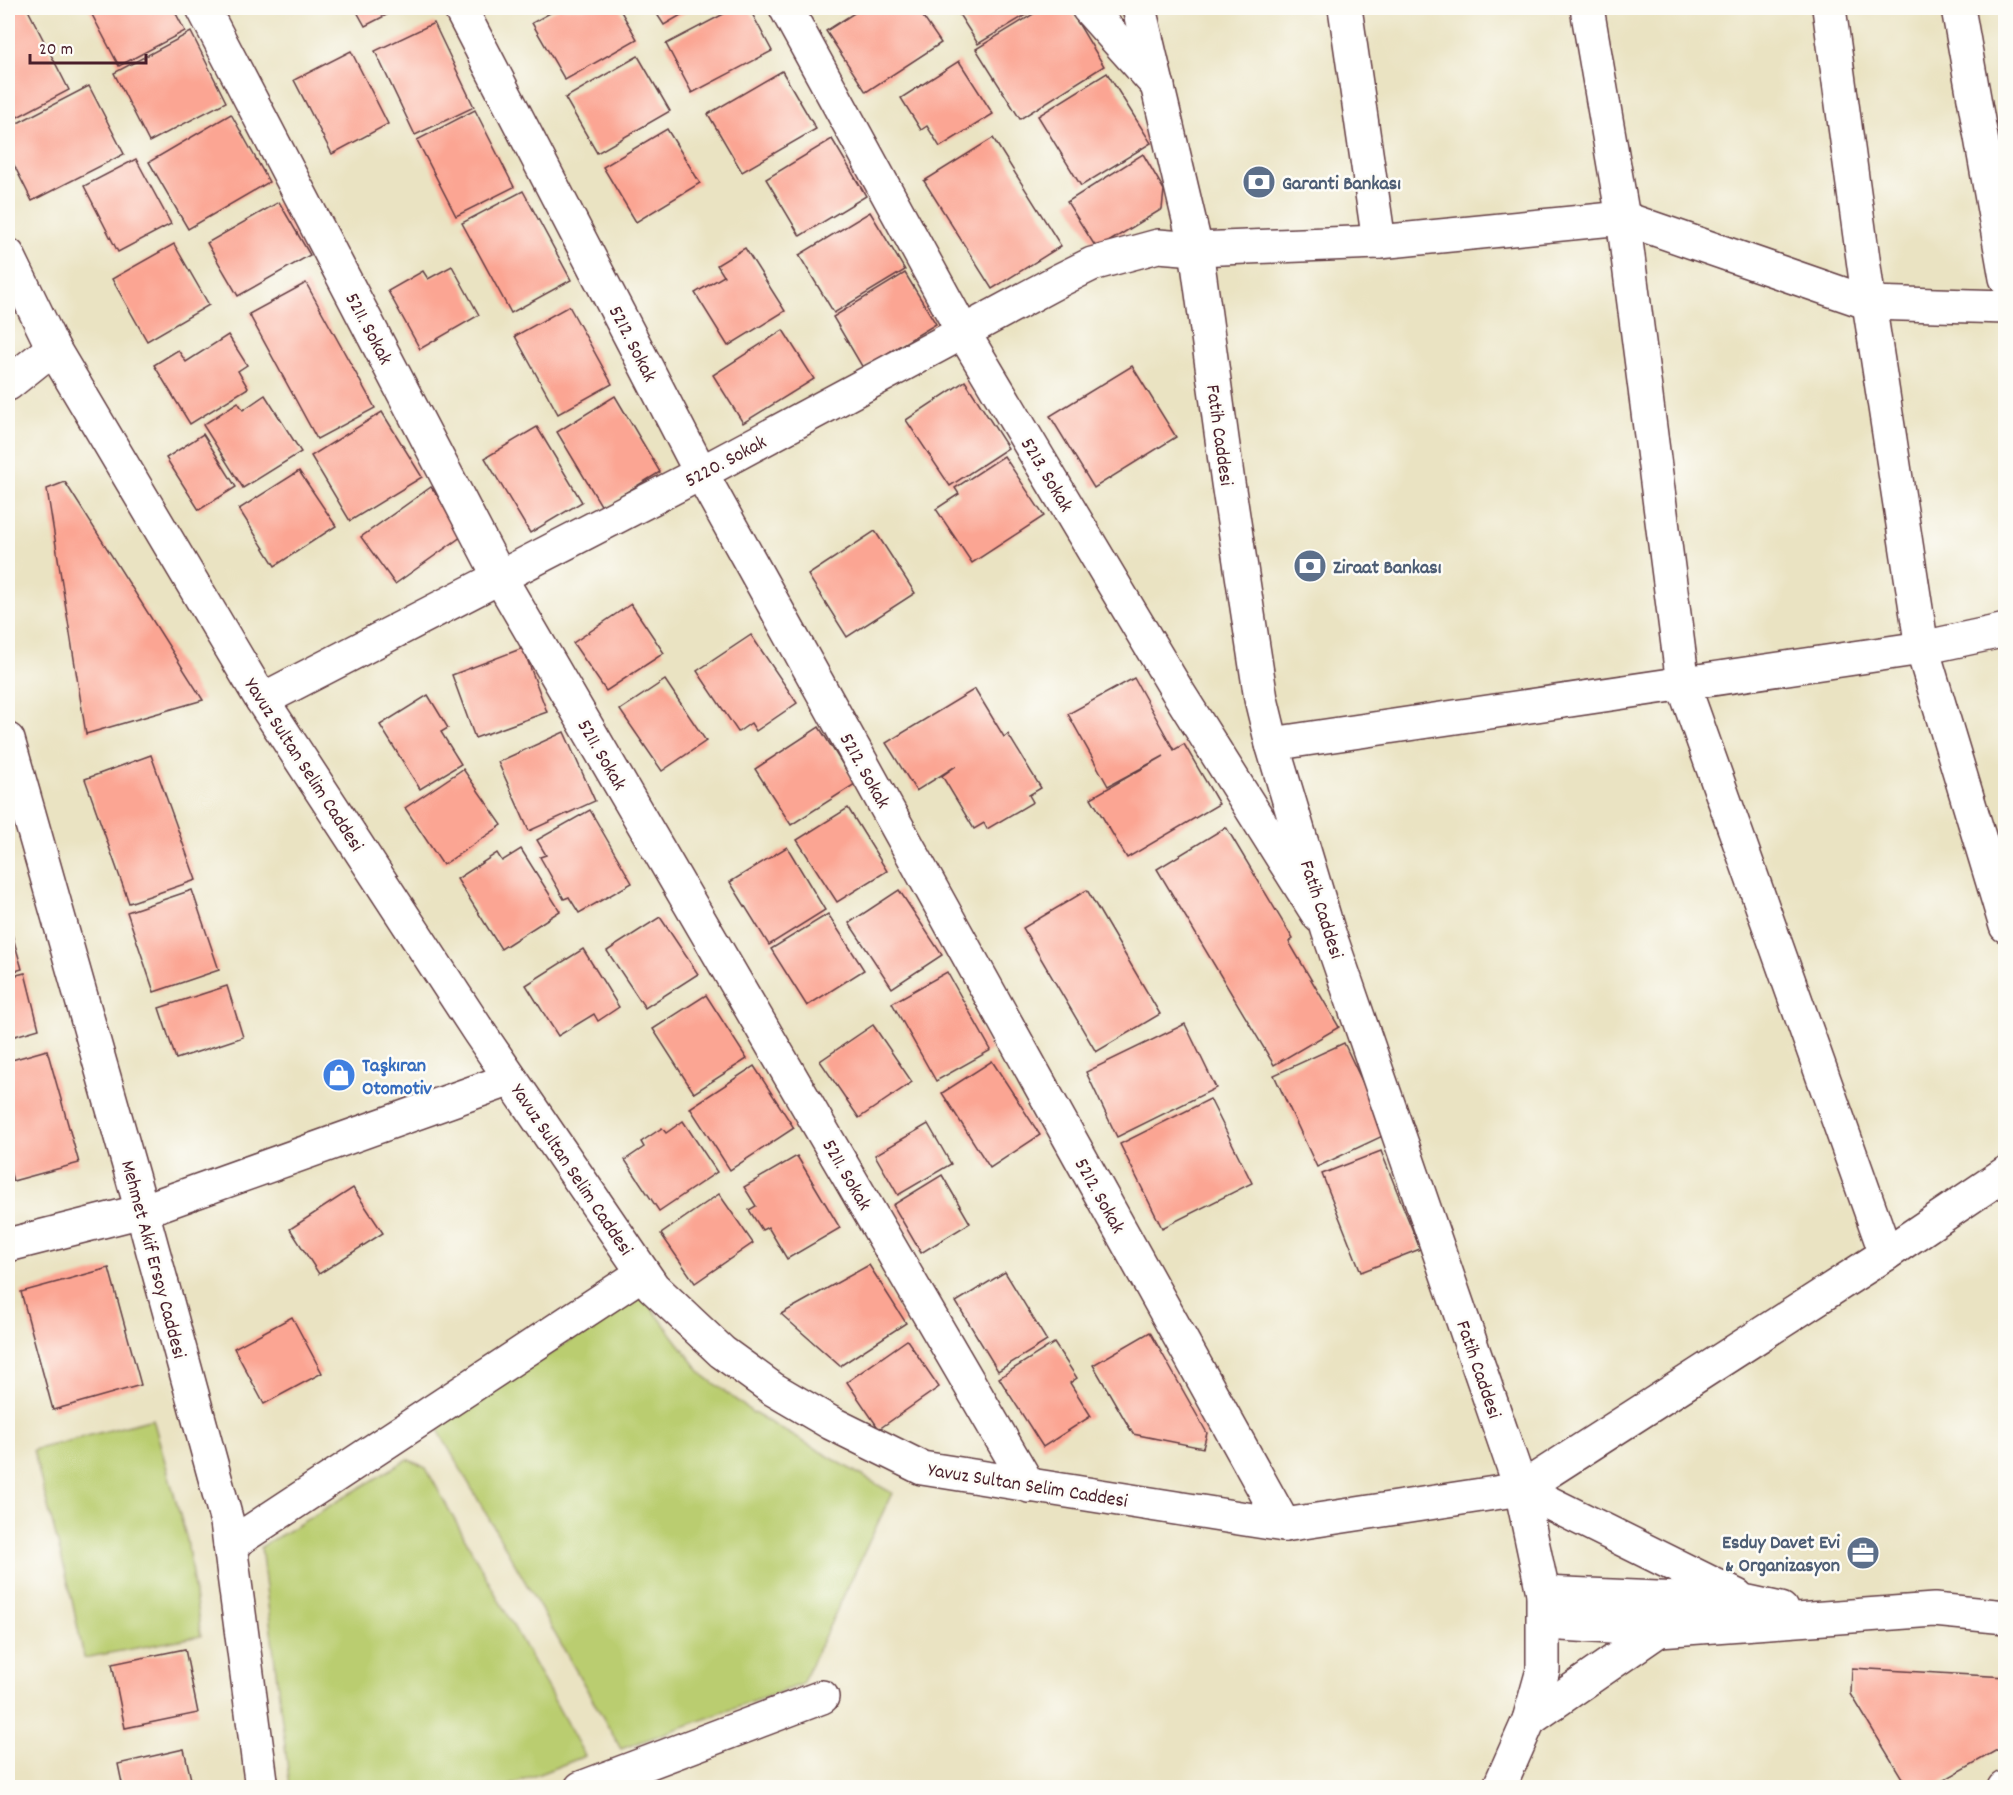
<svg xmlns="http://www.w3.org/2000/svg" width="2013" height="1795" viewBox="0 0 2013 1795" font-family="Dekko,sans-serif">
<style>
.green{fill:#bacd70;stroke:#82764e;stroke-width:1.5}
.building{fill:#fba593}
.lines{fill:none;stroke-linecap:round;stroke-linejoin:round}
.street-casing{stroke:#623c42;stroke-width:36}
.secondary-casing{stroke:#623c42;stroke-width:36}
.street{stroke:#fff;stroke-width:33}
.secondary{stroke:#fff;stroke-width:33}
.labels{text-anchor:middle;stroke-width:5;stroke-linejoin:round;paint-order:stroke}
.service-label{font-size:20px;font-weight:bold;fill:#4e5e75;stroke:#fdfcf7;text-anchor:start}
.street-label{font-size:20px;fill:#4a1f2b;stroke:#fdfcf7}
.shop-label{font-size:20px;font-weight:bold;fill:#366cbe;stroke:#fdfcf7;text-anchor:start}
</style>
<rect width="100%" height="100%" fill="#fdfcf7"/>
<filter id="ink" filterUnits="userSpaceOnUse"><feTurbulence type="fractalNoise" baseFrequency=".0167" numOctaves="2"/><feDisplacementMap in="SourceGraphic" scale="12" xChannelSelector="R" yChannelSelector="G"/><feConvolveMatrix kernelMatrix="1 2 1 2 8 2 1 2 1" color-interpolation-filters="sRGB"/></filter>
<filter id="wash" filterUnits="userSpaceOnUse"><feTurbulence type="fractalNoise" baseFrequency=".008" numOctaves="4" result="noise"/><feDisplacementMap in="SourceGraphic" scale="24" xChannelSelector="R" yChannelSelector="G"/><feGaussianBlur stdDeviation="1.35" result="paint"/><feColorMatrix in="noise" values="0 0 0 0 0 0 0 0 0 0 0 0 0 0 0 0 0 1.4 0 .05"/><feComposite in="paint" operator="in"/></filter>
<g filter="url(#wash)">
<rect width="100%" height="100%" fill="#eae3c2"/>
<g class="green">
<path d="M641,1294L703,1375L752,1412L892,1493L802,1684L621,1749L437,1428Z"/>
<path d="M153,1419L187,1540L201,1636L84,1658L69,1586L33,1450Z"/>
<path d="M408,1459L426,1468L585,1756L506,1787H290L261,1547Z"/>
</g>
<g id="blocks">
<g class="building">
<path d="M8,8H27L69,90L8,122Z"/>
<path d="M92,8H173L185,31L119,66L89,9Z"/>
<path d="M355,8H400L365,26Z"/>
<path d="M559,8H619L637,39L565,80L532,23Z"/>
<path d="M653,8H693L664,25Z"/>
<path d="M735,8H749L772,51L692,93L666,44Z"/>
<path d="M862,8H917L941,43L866,92L826,31Z"/>
<path d="M955,8H1037L978,44Z"/>
<path d="M1043,8H1069L1104,66L1020,119L976,49Z"/>
<path d="M434,23L474,107L415,135L375,51Z"/>
<path d="M191,32L226,102L149,142L114,73Z"/>
<path d="M351,51L388,124L332,154L294,80Z"/>
<path d="M638,56L670,111L597,153L565,98Z"/>
<path d="M959,61L993,114L940,147L927,126L921,130L901,98Z"/>
<path d="M782,71L816,129L742,172L708,114Z"/>
<path d="M1107,73L1151,143L1081,186L1038,116Z"/>
<path d="M89,86L124,154L32,201L8,153V128Z"/>
<path d="M475,110L514,187L456,216L417,140Z"/>
<path d="M231,114L269,182L188,229L149,162Z"/>
<path d="M667,129L700,183L636,222L603,167Z"/>
<path d="M993,138L1061,246L992,289L924,181Z"/>
<path d="M832,139L866,196L800,236L766,179Z"/>
<path d="M1143,154L1164,190L1162,209L1097,249L1067,202Z"/>
<path d="M136,159L171,224L118,252L84,186Z"/>
<path d="M523,191L571,280L511,313L462,223Z"/>
<path d="M279,202L310,255L238,296L207,243Z"/>
<path d="M870,212L905,270L834,313L799,255Z"/>
<path d="M174,244L209,305L147,341L112,279Z"/>
<path d="M745,248L785,311L728,346L695,293L724,276L717,265Z"/>
<path d="M452,266L479,315L420,349L388,291L423,271L428,279Z"/>
<path d="M905,273L936,324L863,368L833,317Z"/>
<path d="M306,283L375,408L317,439L249,314Z"/>
<path d="M569,306L612,384L558,414L515,336Z"/>
<path d="M783,330L814,379L743,423L713,375Z"/>
<path d="M228,335L247,365L238,371L248,388L190,424L154,365L178,350L186,362Z"/>
<path d="M1132,366L1176,437L1094,488L1050,416Z"/>
<path d="M965,381L1008,448L950,486L906,420Z"/>
<path d="M265,395L301,452L243,488L203,425L238,402L243,410Z"/>
<path d="M615,396L660,472L602,507L557,432Z"/>
<path d="M382,412L422,477L350,521L311,456Z"/>
<path d="M537,427L582,502L530,533L485,458Z"/>
<path d="M203,434L236,487L199,510L166,458Z"/>
<path d="M1004,456L1044,516L972,563L936,509L959,494L955,488Z"/>
<path d="M299,471L336,526L275,566L239,509Z"/>
<path d="M65,482L203,700L86,734L47,489Z"/>
<path d="M431,487L465,534L395,584L361,537Z"/>
<path d="M875,531L915,593L847,637L808,575Z"/>
<path d="M631,604L664,653L606,691L573,643Z"/>
<path d="M751,635L797,703L756,731L751,723L738,732L697,671Z"/>
<path d="M523,648L547,712L475,738L452,675Z"/>
<path d="M1134,678L1174,750L1184,744L1219,804L1127,858L1091,798L1164,756L1108,786L1068,714Z"/>
<path d="M665,680L706,741L662,771L620,710Z"/>
<path d="M975,689L1004,737L1008,734L1041,788L1029,795L1033,802L987,829L984,823L974,829L942,776L956,766L916,791L886,743Z"/>
<path d="M428,695L448,728L441,732L461,764L420,789L380,725Z"/>
<path d="M819,727L855,784L791,825L755,769Z"/>
<path d="M564,732L595,801L529,831L498,762Z"/>
<path d="M151,755L196,880L129,903L85,779Z"/>
<path d="M463,769L502,825L443,865L405,808Z"/>
<path d="M848,808L887,871L837,902L797,840Z"/>
<path d="M590,810L632,883L579,913L569,897L564,899L540,857L546,855L537,840Z"/>
<path d="M1226,827L1293,939L1289,942L1339,1027L1274,1065L1157,869Z"/>
<path d="M787,847L825,910L769,945L730,882Z"/>
<path d="M521,849L560,911L501,949L457,879L497,853L502,861Z"/>
<path d="M192,890L219,970L154,992L127,912Z"/>
<path d="M899,890L942,955L892,988L849,923Z"/>
<path d="M1087,890L1160,1014L1096,1052L1023,928Z"/>
<path d="M828,914L864,970L807,1006L771,949Z"/>
<path d="M660,917L698,974L645,1008L607,951Z"/>
<path d="M8,920L22,969L8,973Z"/>
<path d="M583,949L619,1007L598,1021L594,1014L558,1036L526,985Z"/>
<path d="M947,972L991,1050L936,1081L892,1003Z"/>
<path d="M25,973L39,1029L8,1038V977Z"/>
<path d="M227,986L243,1037L176,1059L159,1008Z"/>
<path d="M706,995L747,1059L694,1093L653,1029Z"/>
<path d="M1185,1024L1216,1088L1117,1137L1086,1072Z"/>
<path d="M873,1025L912,1082L859,1118L820,1061Z"/>
<path d="M1344,1043L1387,1134L1317,1167L1274,1075Z"/>
<path d="M47,1050L79,1163L13,1181L8,1164V1061Z"/>
<path d="M992,1061L1040,1135L990,1168L942,1093Z"/>
<path d="M754,1066L794,1128L730,1170L690,1108Z"/>
<path d="M1210,1099L1252,1183L1162,1228L1120,1144Z"/>
<path d="M683,1121L717,1172L659,1211L625,1160L644,1147L641,1142L662,1128L666,1133Z"/>
<path d="M928,1124L951,1164L898,1195L875,1155Z"/>
<path d="M1381,1151L1420,1249L1361,1272L1322,1174Z"/>
<path d="M797,1156L840,1228L787,1259L768,1227L762,1230L749,1210L756,1206L744,1187Z"/>
<path d="M942,1175L970,1223L921,1253L893,1205Z"/>
<path d="M353,1188L383,1233L319,1274L290,1229Z"/>
<path d="M719,1194L753,1243L695,1283L661,1234Z"/>
<path d="M869,1265L906,1323L840,1366L781,1314Z"/>
<path d="M109,1268L141,1385L53,1410L21,1292Z"/>
<path d="M1005,1272L1047,1341L998,1371L956,1302Z"/>
<path d="M292,1317L322,1373L264,1404L234,1348Z"/>
<path d="M1150,1332L1207,1433L1203,1448L1133,1434L1093,1365Z"/>
<path d="M907,1340L939,1387L879,1429L847,1382Z"/>
<path d="M1054,1343L1077,1378L1070,1383L1091,1416L1043,1447L999,1378Z"/>
<path d="M185,1649L198,1713L125,1728L112,1664Z"/>
<path d="M1852,1668L2006,1677V1745L1930,1788H1908L1851,1694Z"/>
<path d="M184,1749L193,1788H123L118,1764Z"/>
</g>
</g>
</g>
<g filter="url(#ink)">
<use href="#blocks" fill-opacity="0" stroke="#623c42" stroke-width="1.5"/>
<g class="lines">
<g class="street-casing">
<g id="street">
<path d="M203,8L499,576L1029,1486"/>
<path d="M460,8L701,473L1284,1525"/>
<path d="M786,8L963,332L1178,692L1319,916"/>
<path d="M1088,8L1158,86"/>
<path d="M1345,8L1379,242"/>
<path d="M1587,8L1623,218L1683,684L1886,1254"/>
<path d="M1829,8L1869,303L1922,648L2006,926"/>
<path d="M1958,8L2006,278"/>
<path d="M262,700L701,473L1058,281L1092,264L1158,246L1196,249L1379,242L1623,218L1869,303L2006,307"/>
<path d="M1272,744L1922,648L2006,630"/>
<path d="M8,1245L142,1211L511,1079"/>
<path d="M1521,1489L1886,1254L2006,1173"/>
<path d="M230,1545L643,1273"/>
<path d="M581,1788L822,1697"/>
<path d="M2004,1788L2006,1787"/>
</g>
</g>
<g class="secondary-casing">
<g id="secondary">
<path d="M1139,8L1196,249L1228,483L1261,699L1272,744L1328,930L1521,1489L1543,1593V1670L1529,1720L1499,1788"/>
<path d="M8,255L53,348L262,700L479,1032L653,1287L722,1352L773,1389L831,1423L922,1468L1284,1525L1521,1489"/>
<path d="M8,384L53,348"/>
<path d="M8,740L142,1211L227,1522L262,1788"/>
<path d="M1521,1489L1737,1596"/>
<path d="M1543,1593L1749,1602L1781,1609"/>
<path d="M1545,1623L1659,1630L1934,1610L2006,1617"/>
<path d="M1529,1720L1659,1630"/>
</g>
</g>
<use href="#street" class="street"/>
<use href="#secondary" class="secondary"/>
</g>
</g>
<defs>
<g id="bank-disc" transform="scale(1.725)"><circle r="9.5" fill="#5c6f8a" stroke="#fdfcf7"/><path d="M-6-4H6V4H-6ZM0-2.3a2.3 2.3 0 1 0 0 4.6a2.3 2.3 0 1 0 0-4.6Z" fill="#fff"/></g>
<g id="shop-disc" transform="scale(1.725)"><circle r="9.5" fill="#3f7fe0" stroke="#fdfcf7"/><path d="M-5-2.5h2.3a2.7 3.5 0 0 1 5.4 0H5L5.5 6h-11ZM-1.5-2.5h3a1.5 2.3 0 0 0-3 0Z" fill="#fff"/></g>
<g id="office-disc" transform="scale(1.725)"><circle r="9.5" fill="#5c6f8a" stroke="#fdfcf7"/><path d="M-6-3h4V-5.5h4V-3h4V5H-6ZM-1-4.5V-3h2v-1.5ZM-6 0V1H6V0Z" fill="#fff"/></g>
</defs>
<g fill-rule="evenodd">
<use href="#bank-disc" x="1259" y="182"/>
<use href="#bank-disc" x="1310" y="566"/>
<use href="#shop-disc" x="339" y="1075"/>
<use href="#office-disc" x="1863" y="1553"/>
</g>
<g class="labels">
<g class="service-label">
<text x="1282" y="189">Garanti Bankası</text>
<text x="1333" y="573">Ziraat Bankası</text>
<text x="1840" y="1548" text-anchor="end">Esduy Davet Evi<tspan x="1840" dy="23">&amp; Organizasyon</tspan></text>
</g>
<g class="street-label">
<text transform="translate(370 328) rotate(62)" y="7">5211. Sokak</text>
<text transform="translate(634 343) rotate(63)" y="7">5212. Sokak</text>
<text transform="translate(1221 435) rotate(82)" y="7">Fatih Caddesi</text>
<text transform="translate(725 460) rotate(-28)" y="7">5220. Sokak</text>
<text transform="translate(1048 474) rotate(59)" y="7">5213. Sokak</text>
<text transform="translate(603 754) rotate(60)" y="7">5211. Sokak</text>
<text transform="translate(305 764) rotate(57)" y="7">Yavuz Sultan Selim Caddesi</text>
<text transform="translate(866 770) rotate(61)" y="7">5212. Sokak</text>
<text transform="translate(1323 909) rotate(72)" y="7">Fatih Caddesi</text>
<text transform="translate(573 1169) rotate(56)" y="7">Yavuz Sultan Selim Caddesi</text>
<text transform="translate(848 1174) rotate(60)" y="7">5211. Sokak</text>
<text transform="translate(1101 1195) rotate(61)" y="7">5212. Sokak</text>
<text transform="translate(155 1259) rotate(75)" y="7">Mehmet Akif Ersoy Caddesi</text>
<text transform="translate(1480 1369) rotate(71)" y="7">Fatih Caddesi</text>
<text transform="translate(1028 1484) rotate(9)" y="7">Yavuz Sultan Selim Caddesi</text>
</g>
<g class="shop-label">
<text x="362" y="1071">Taşkıran<tspan x="362" dy="23">Otomotiv</tspan></text>
</g>
</g>
<rect width="2013" height="1795" fill="none" stroke="#fdfcf7" stroke-width="30"/>
<path d="M30 54v9h116v-9" fill="none" stroke="#4a1f2b" stroke-width="3"/>
<text x="39" y="54" font-size="18" fill="#4a1f2b" stroke="#fdfcf7" stroke-width="4.5" paint-order="stroke">20 m</text>
</svg>
